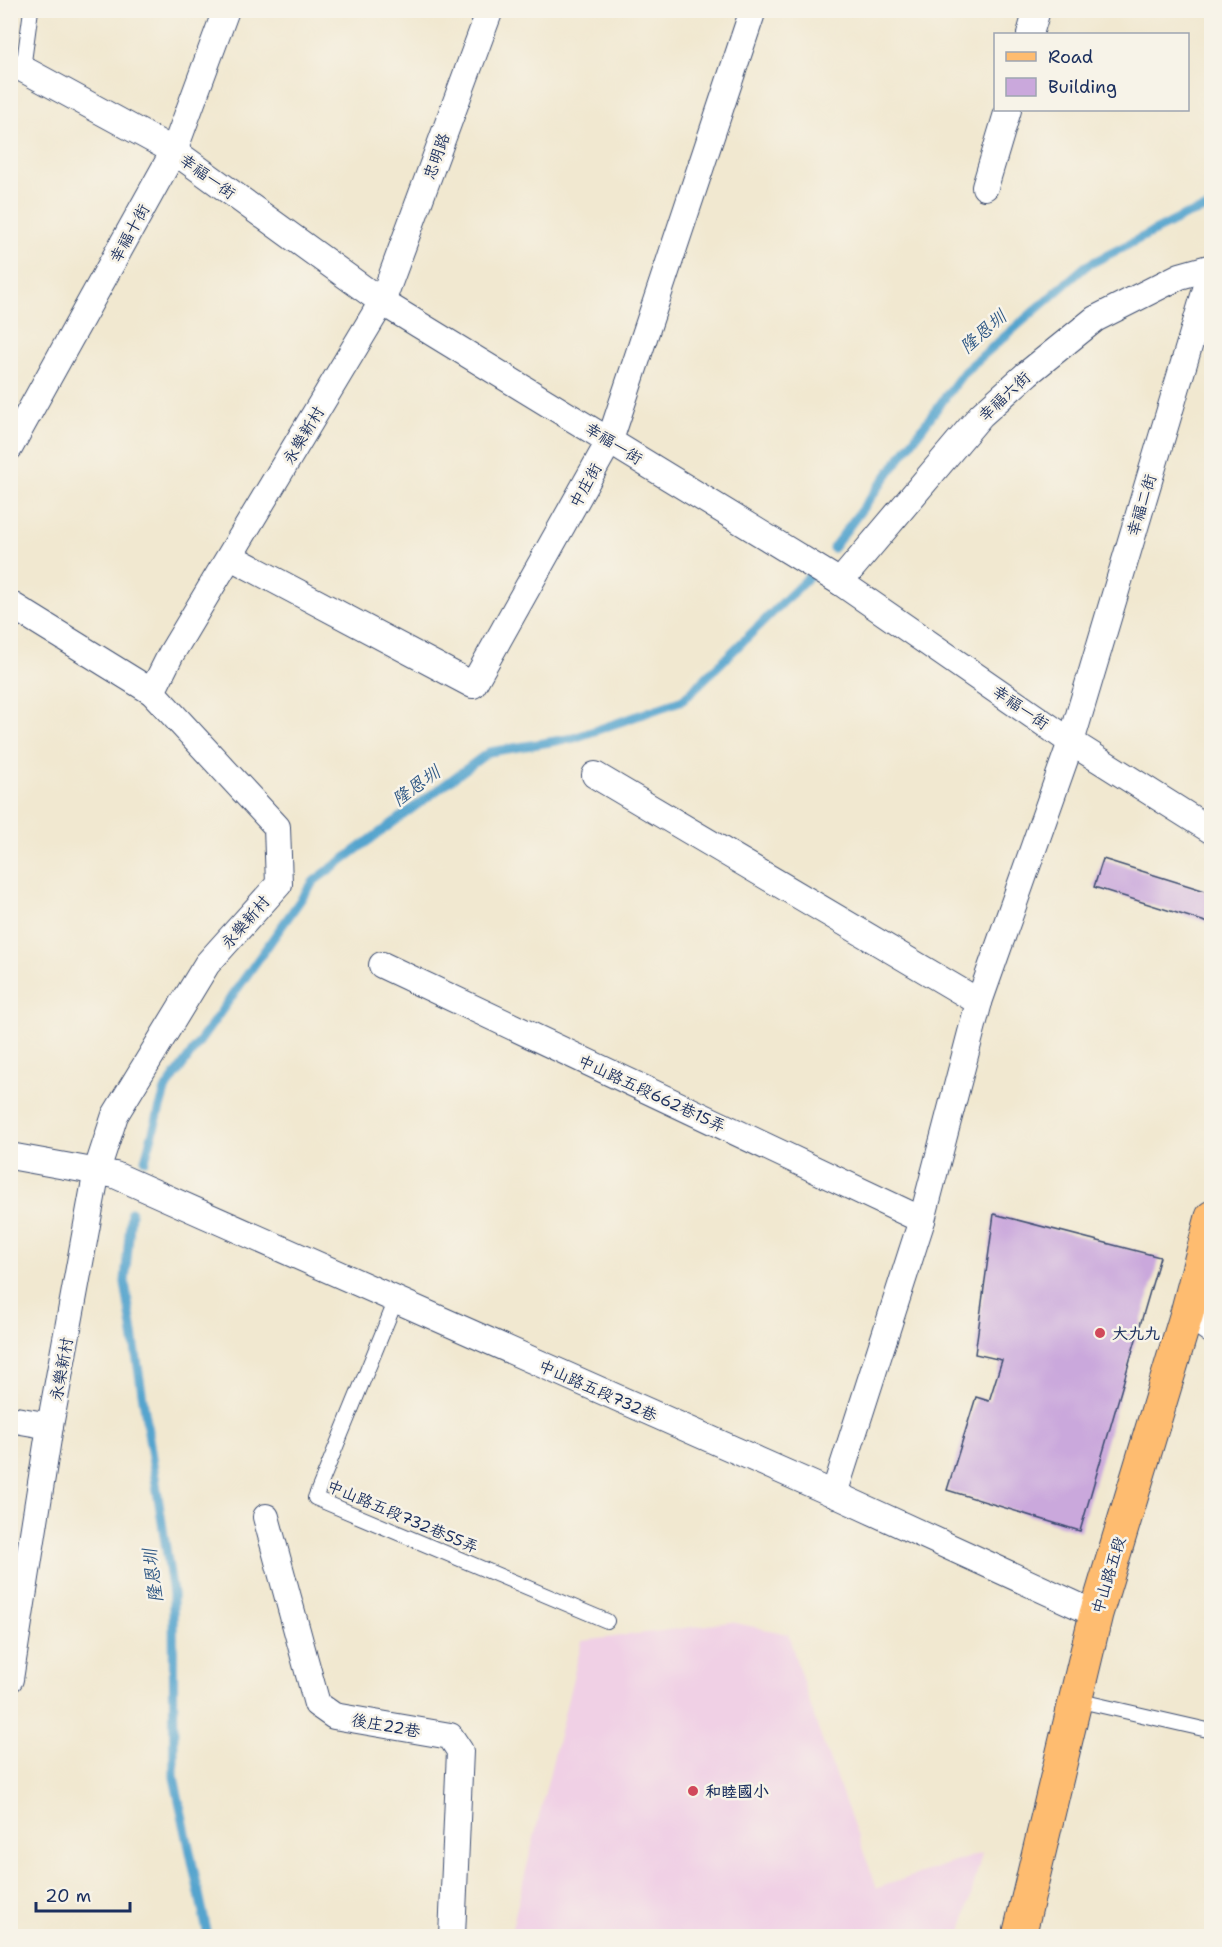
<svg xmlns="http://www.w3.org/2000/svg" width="1222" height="1947" viewBox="0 0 1222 1947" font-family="'Shantell Sans','LXGW WenKai TC',sans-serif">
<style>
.built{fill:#f0d0e5}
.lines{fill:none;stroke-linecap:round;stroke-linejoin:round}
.stream{stroke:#54a4ce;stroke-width:9}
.building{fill:#caa8dc}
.service-casing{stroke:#3b4b6f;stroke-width:16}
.minor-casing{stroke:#3b4b6f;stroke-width:28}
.primary-casing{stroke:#3b4b6f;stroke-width:35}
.service{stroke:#fff;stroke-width:14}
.minor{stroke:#fff;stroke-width:26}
.primary{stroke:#febc70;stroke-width:33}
.poi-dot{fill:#d1495b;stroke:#f7f3e8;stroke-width:2}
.labels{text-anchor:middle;stroke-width:5;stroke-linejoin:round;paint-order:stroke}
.street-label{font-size:16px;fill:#1b2f5e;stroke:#f7f3e8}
.poi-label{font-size:16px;font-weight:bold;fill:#1b2f5e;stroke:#f7f3e8;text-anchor:start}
.water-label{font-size:18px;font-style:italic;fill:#2f5885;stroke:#f7f3e8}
</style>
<rect width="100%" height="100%" fill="#f7f3e8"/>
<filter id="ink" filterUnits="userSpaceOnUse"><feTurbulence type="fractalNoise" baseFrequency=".0167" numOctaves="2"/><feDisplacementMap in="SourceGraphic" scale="12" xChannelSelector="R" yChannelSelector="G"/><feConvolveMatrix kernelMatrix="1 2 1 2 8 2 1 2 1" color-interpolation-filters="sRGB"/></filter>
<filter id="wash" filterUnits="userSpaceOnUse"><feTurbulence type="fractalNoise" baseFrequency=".008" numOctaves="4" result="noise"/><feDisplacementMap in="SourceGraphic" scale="24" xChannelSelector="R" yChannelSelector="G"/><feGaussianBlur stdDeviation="1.35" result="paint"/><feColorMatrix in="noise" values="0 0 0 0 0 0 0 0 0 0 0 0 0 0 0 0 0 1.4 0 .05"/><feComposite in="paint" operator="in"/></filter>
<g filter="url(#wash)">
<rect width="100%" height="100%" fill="#f1e8d0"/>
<path class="built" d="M731,1622L788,1634L818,1729L877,1888L982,1853L961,1936H510L582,1641Z"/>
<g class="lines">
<g class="stream">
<path d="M833,548L964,372L1086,266L1186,215L1212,207"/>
<path d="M145,1160L165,1090L314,881L489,752L574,738L683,700L815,571"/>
<path d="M131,1212L125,1282L173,1594L174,1777L208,1936"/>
</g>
</g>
<g id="blocks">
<g class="building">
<path d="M1103,859L1212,893V924L1094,887Z"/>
<path d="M994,1214L1160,1257L1080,1531L947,1490L976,1397L989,1401L1002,1360L975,1354Z"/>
</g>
</g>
</g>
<g filter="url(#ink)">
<use href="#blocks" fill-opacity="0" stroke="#3b4b6f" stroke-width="1.5"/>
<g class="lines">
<g class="service-casing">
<g id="service">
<path d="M23,69L31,10"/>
<path d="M396,1300L315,1498L607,1621"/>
<path d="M1076,1700L1212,1731"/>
</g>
</g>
<g class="minor-casing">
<g id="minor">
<path d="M1030,34L1037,10"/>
<path d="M10,66L23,69L174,151L382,302L840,582L1071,742L1212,831"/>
<path d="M985,187L1008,110"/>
<path d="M10,447L174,151L226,10"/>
<path d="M231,557L473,685L610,440L753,10"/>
<path d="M840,582L981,415L1028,373L1095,319L1180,276L1212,267"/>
<path d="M10,604L152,692L171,654L382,302L490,10"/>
<path d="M595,775L979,1002"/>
<path d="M382,965L922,1220"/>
<path d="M10,1156L115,1175L834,1494L1096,1614"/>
<path d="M1187,1313L1212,1331"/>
<path d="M10,1419L50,1426"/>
<path d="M834,1494L922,1220L979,1002L1071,742L1212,269"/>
<path d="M266,1517L317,1704L334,1716L450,1736L460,1751L452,1936"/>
<path d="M10,1679L50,1426L97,1170L115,1115L207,964L279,884L277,827L152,692"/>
</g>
</g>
<g class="primary-casing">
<path id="primary" d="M1019,1936L1096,1614L1187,1313L1212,1217"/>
</g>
<use href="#service" class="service"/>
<use href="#minor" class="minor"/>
<use href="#primary" class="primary"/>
</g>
</g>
<g class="poi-dot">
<circle cx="1100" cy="1333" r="6"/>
<circle cx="693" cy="1791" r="6"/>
</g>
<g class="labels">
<g class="street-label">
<text transform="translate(436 156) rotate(-70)" y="6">忠明路</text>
<text transform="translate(208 176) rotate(36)" y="6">幸福一街</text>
<text transform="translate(129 233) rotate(-61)" y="6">幸福十街</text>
<text transform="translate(1004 396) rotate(-43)" y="6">幸福六街</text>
<text transform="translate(303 435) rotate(-59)" y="6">永樂新村</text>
<text transform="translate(614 443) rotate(32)" y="6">幸福一街</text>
<text transform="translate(585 485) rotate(-61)" y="6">中庄街</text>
<text transform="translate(1141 505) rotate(-73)" y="6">幸福二街</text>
<text transform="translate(1021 707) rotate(35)" y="6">幸福一街</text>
<text transform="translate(245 922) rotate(-49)" y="6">永樂新村</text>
<text transform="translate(652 1093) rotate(25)" y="6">中山路五段662巷15弄</text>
<text transform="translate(61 1369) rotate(-80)" y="6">永樂新村</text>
<text transform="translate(598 1390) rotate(24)" y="6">中山路五段732巷</text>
<text transform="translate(403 1516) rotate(23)" y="6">中山路五段732巷55弄</text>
<text transform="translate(1108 1575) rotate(-73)" y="6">中山路五段</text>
<text transform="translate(386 1725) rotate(10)" y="6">後庄22巷</text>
</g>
<g class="poi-label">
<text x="1112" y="1339">大九九</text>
<text x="705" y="1797">和睦國小</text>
</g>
<g class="water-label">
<text transform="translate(983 332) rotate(-41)" y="6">隆恩圳</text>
<text transform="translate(416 786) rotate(-36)" y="6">隆恩圳</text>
<text transform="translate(153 1576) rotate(-97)" y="6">隆恩圳</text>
</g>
</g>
<rect width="1222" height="1947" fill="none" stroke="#f7f3e8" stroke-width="36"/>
<rect x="994" y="33" width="195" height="78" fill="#f7f3e8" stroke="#9fa5b1" stroke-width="1.5"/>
<rect x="1006" y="52" width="30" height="9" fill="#febc70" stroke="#9fa5b1" stroke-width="1.5"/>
<text x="1048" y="63" font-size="18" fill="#1b2f5e">Road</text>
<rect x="1006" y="78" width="30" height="18" fill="#caa8dc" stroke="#9fa5b1" stroke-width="1.5"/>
<text x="1048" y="93" font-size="18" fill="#1b2f5e">Building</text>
<path d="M36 1902v9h94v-9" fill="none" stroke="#1b2f5e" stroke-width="3"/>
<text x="45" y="1902" font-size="18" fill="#1b2f5e" stroke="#f7f3e8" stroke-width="4.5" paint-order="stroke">20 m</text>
</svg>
